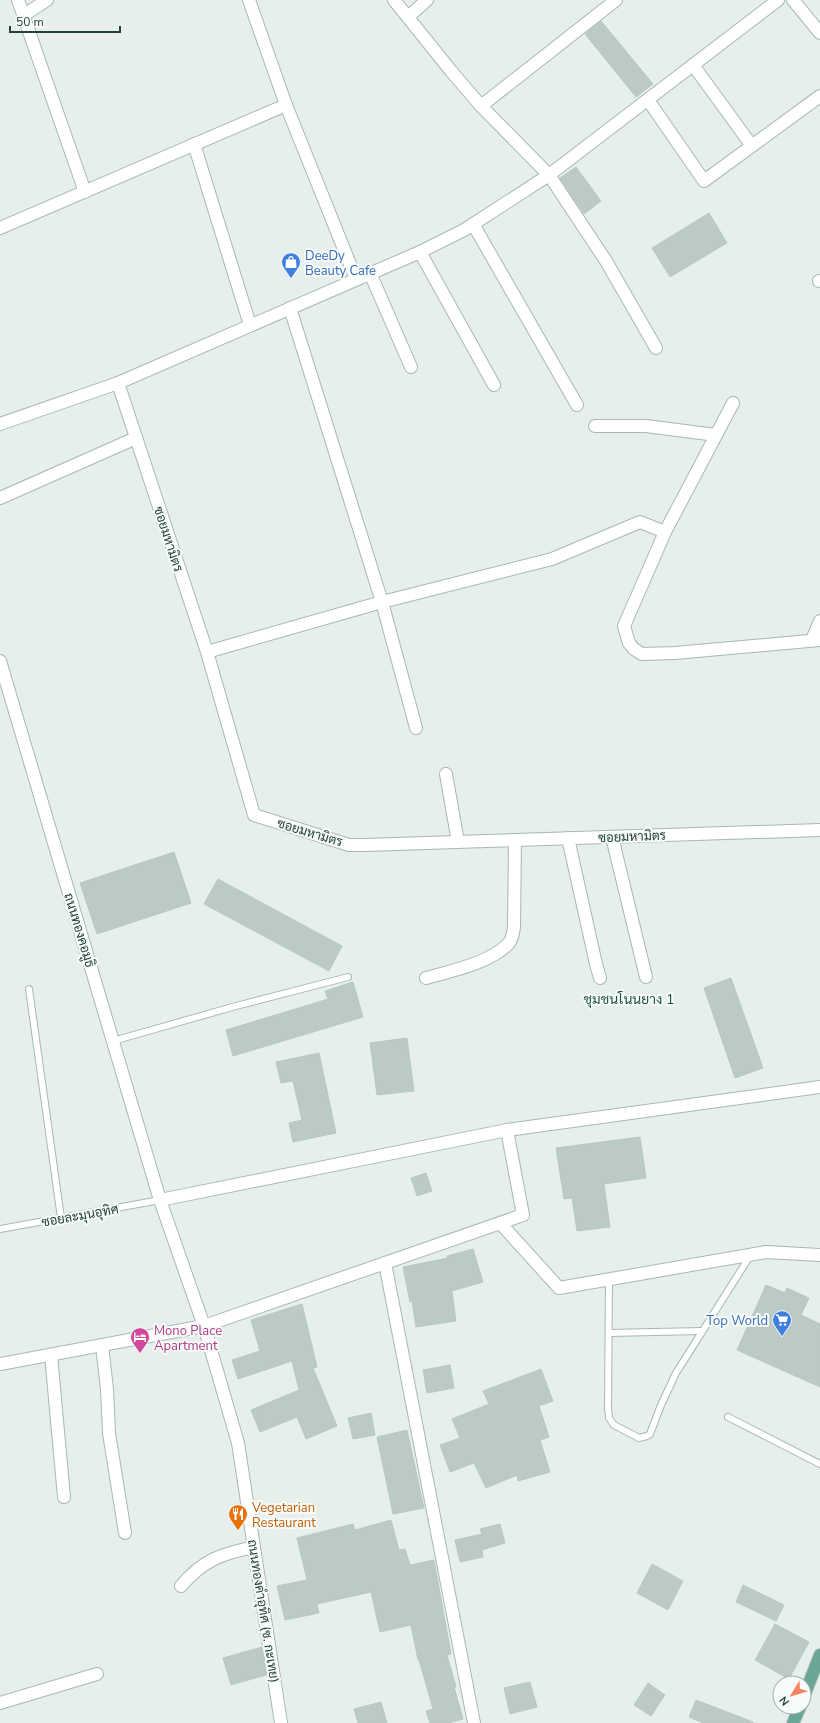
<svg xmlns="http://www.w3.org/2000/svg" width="820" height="1723" viewBox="0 0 820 1723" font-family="'Nunito Sans',Sarabun,sans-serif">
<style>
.building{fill:#bbcac4;stroke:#b8c9c2}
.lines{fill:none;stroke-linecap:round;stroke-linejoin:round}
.service-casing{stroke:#a8b8b2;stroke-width:8}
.minor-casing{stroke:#a8b8b2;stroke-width:14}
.primary-casing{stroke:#c2cac8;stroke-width:14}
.service{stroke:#fff;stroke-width:6}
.minor{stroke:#fff;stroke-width:12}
.primary{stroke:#6aa596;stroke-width:12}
.labels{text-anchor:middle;stroke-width:4;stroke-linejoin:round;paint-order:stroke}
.shop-label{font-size:13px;fill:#366cbe;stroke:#f7fbf9;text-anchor:start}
.street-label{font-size:13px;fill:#24423a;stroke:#f7fbf9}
.hotel-label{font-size:13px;fill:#b23c85;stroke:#f7fbf9;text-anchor:start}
.food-label{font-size:13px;fill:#c56008;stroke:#f7fbf9;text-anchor:start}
.neighbourhood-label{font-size:14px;fill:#1f5548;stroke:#f7fbf9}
</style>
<rect width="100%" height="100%" fill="#e6efeb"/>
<g class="building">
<path d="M601,21L653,84L636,97L585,34Z"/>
<path d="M576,167L601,201L584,214L560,178Z"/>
<path d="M709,213L727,243L670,277L652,248Z"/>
<path d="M174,852L191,903L97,934L80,883Z"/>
<path d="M218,879L342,946L329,971L204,904Z"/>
<path d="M731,978L763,1068L735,1078L704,988Z"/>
<path d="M353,982L363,1017L233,1056L226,1030L328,999L325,991Z"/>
<path d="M407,1038L414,1091L377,1095L370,1043Z"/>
<path d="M319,1053L336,1133L293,1142L289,1123L302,1120L293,1081L281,1083L276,1062Z"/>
<path d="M640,1137L646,1178L604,1184L610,1227L577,1231L572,1198L564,1199L556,1148Z"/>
<path d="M426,1173L432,1191L417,1196L411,1178Z"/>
<path d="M473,1249L483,1282L452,1291L456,1321L416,1327L412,1301L410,1302L403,1267L448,1258L447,1256Z"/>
<path d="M766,1285L785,1293L787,1288L809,1298L801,1315L820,1324V1387L737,1350Z"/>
<path d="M302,1304L317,1367L313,1368L337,1426L306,1439L297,1417L260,1432L251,1410L299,1390L292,1361L238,1379L232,1360L260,1351L251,1320Z"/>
<path d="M450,1365L454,1388L427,1393L423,1370Z"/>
<path d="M541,1369L553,1401L539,1406L549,1437L540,1440L550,1472L518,1481L517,1475L486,1488L474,1463L450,1472L440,1445L460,1438L452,1419L489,1404L483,1391Z"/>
<path d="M371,1413L375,1435L353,1439L348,1418Z"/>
<path d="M407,1430L424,1508L393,1514L377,1437Z"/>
<path d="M391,1520L399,1550L405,1549L410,1565L434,1560L451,1654L447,1655L456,1687H454L463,1719L449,1723H430L426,1711L433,1709L419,1660H418L411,1625L380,1632L371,1592L317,1604L319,1613L285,1620L277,1586L307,1580L297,1538L353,1524L355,1530Z"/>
<path d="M500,1524L505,1543L482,1550L483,1557L460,1562L455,1540L482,1534L480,1529Z"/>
<path d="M652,1564L683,1581L668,1610L637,1593Z"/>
<path d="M743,1585L784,1605L776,1621L736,1602Z"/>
<path d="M775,1624L809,1642L789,1679L755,1660Z"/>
<path d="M262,1647L266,1675L231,1685L223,1658Z"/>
<path d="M530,1682L537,1707L510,1714L504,1688Z"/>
<path d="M648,1683L665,1695L651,1716L634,1705Z"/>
<path d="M696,1700L753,1722V1723H703L689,1717Z"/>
<path d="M381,1702L387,1723H358L354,1709Z"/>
</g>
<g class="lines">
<g class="service-casing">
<g id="service">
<path d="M29,989L61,1218"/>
<path d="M113,1041L236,1006L348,977"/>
<path d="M0,1229L160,1200"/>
<path d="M609,1279L608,1408L609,1418L614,1425L639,1438L647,1436L650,1434L661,1405L676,1373L750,1256"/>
<path d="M609,1333L702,1331"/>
<path d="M728,1417L820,1464"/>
</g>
</g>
<g class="minor-casing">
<g id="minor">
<path d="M18,0L85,192"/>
<path d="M249,0L286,105L356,279"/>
<path d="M394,0L451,71L481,106L549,175L606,261L656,348"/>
<path d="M793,0L820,33"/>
<path d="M24,15L47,0"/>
<path d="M408,17L427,0"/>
<path d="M693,65L752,146"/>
<path d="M648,100L704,181L820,96"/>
<path d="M481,106L616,0"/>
<path d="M194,144L250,325"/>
<path d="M473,224L577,405"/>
<path d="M0,228L286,105"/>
<path d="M420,252L494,385"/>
<path d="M370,273L411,367"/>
<path d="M819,281H820"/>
<path d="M290,308L382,602L416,728"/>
<path d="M118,383L207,652L254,815L349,845H365L820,830"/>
<path d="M0,424L118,383L420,252L464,230L549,175L778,0"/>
<path d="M595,426H646L716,435"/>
<path d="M0,498L136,438"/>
<path d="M665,532L733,403"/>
<path d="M812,640L820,621"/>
<path d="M207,652L382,602L552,559L640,522L665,532L624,626L629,643L634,649L642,654L675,653L820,640"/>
<path d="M0,661L160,1200L204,1326L238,1443L281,1723"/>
<path d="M446,774L458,842"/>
<path d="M612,837L646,977"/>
<path d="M568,838L596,964L600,978"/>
<path d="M426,978C451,971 490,963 508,944C513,939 513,933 514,927L515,840"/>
<path d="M160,1200L507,1130L820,1087"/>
<path d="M501,1224L559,1288L766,1252L820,1255"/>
<path d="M385,1263L474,1723"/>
<path d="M102,1345L107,1389L109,1433L125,1533"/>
<path d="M51,1355L64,1497"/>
<path d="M0,1364L204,1326L523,1215L507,1130"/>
<path d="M181,1586C203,1560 221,1554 254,1547"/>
<path d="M0,1703L97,1674"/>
</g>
</g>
<g class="primary-casing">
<g id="primary">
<path d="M804,1696L820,1655"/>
<path d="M793,1723L800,1707"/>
</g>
</g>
<use href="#service" class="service"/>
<use href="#minor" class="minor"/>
<use href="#primary" class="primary"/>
</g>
<defs>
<g id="shop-pin" transform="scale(1)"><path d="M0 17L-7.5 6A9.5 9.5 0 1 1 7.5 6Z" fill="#3f7fe0" stroke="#f7fbf9"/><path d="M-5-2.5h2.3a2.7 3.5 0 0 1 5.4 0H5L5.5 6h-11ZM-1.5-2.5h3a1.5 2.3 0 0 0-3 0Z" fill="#fff"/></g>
<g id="supermarket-pin" transform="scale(1)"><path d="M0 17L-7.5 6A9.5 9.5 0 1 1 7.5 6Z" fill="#3f7fe0" stroke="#f7fbf9"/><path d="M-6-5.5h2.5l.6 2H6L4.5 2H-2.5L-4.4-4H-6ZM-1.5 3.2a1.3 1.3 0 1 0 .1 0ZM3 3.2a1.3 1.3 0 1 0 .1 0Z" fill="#fff"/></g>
<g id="hotel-pin" transform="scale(1)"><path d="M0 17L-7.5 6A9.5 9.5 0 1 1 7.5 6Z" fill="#d1479c" stroke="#f7fbf9"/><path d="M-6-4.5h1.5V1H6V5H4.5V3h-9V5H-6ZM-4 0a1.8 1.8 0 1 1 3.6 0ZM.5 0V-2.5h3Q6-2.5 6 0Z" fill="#fff"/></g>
<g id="restaurant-pin" transform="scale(1)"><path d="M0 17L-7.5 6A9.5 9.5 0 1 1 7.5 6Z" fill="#e8710a" stroke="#f7fbf9"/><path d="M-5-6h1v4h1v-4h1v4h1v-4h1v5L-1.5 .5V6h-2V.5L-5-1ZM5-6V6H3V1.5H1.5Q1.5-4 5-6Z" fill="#fff"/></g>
</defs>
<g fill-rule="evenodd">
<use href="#shop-pin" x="291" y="262"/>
<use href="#supermarket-pin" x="782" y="1320"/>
<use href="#hotel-pin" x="140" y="1337"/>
<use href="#restaurant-pin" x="238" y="1514"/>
</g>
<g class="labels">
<g class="shop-label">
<text x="305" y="260">DeeDy<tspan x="305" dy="15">Beauty Cafe</tspan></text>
<text x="768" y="1325" text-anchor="end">Top World</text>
</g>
<g class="street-label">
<text transform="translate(169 539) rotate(72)" y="5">ซอยมหามิตร</text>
<text transform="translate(310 832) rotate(17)" y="5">ซอยมหามิตร</text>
<text transform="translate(632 836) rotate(-2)" y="5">ซอยมหามิตร</text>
<text transform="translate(80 930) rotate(73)" y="5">ถนนทองคอมูธิ</text>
<text transform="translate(80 1215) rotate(-10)" y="5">ซอยละมุนอุทิศ</text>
<text transform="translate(264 1611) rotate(81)" y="5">ถนนทองคำอุทิศ (ซ. กะเทย)</text>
</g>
<g class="hotel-label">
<text x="154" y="1335">Mono Place<tspan x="154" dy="15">Apartment</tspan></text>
</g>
<g class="food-label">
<text x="252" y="1512">Vegetarian<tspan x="252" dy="15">Restaurant</tspan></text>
</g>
<g class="neighbourhood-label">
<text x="629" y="1004">ชุมชนโนนยาง 1</text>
</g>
</g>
<g transform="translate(792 1695) rotate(232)"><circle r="19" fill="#f7fbf9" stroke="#a3b1ad"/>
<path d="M0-3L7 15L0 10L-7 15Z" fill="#f4845f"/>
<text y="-6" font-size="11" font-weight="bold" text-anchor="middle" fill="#24423a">N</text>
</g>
<path d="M10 26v6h110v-6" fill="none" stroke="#24423a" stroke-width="2"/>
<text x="16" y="26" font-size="12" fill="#24423a" stroke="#f7fbf9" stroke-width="3" paint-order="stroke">50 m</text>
</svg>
